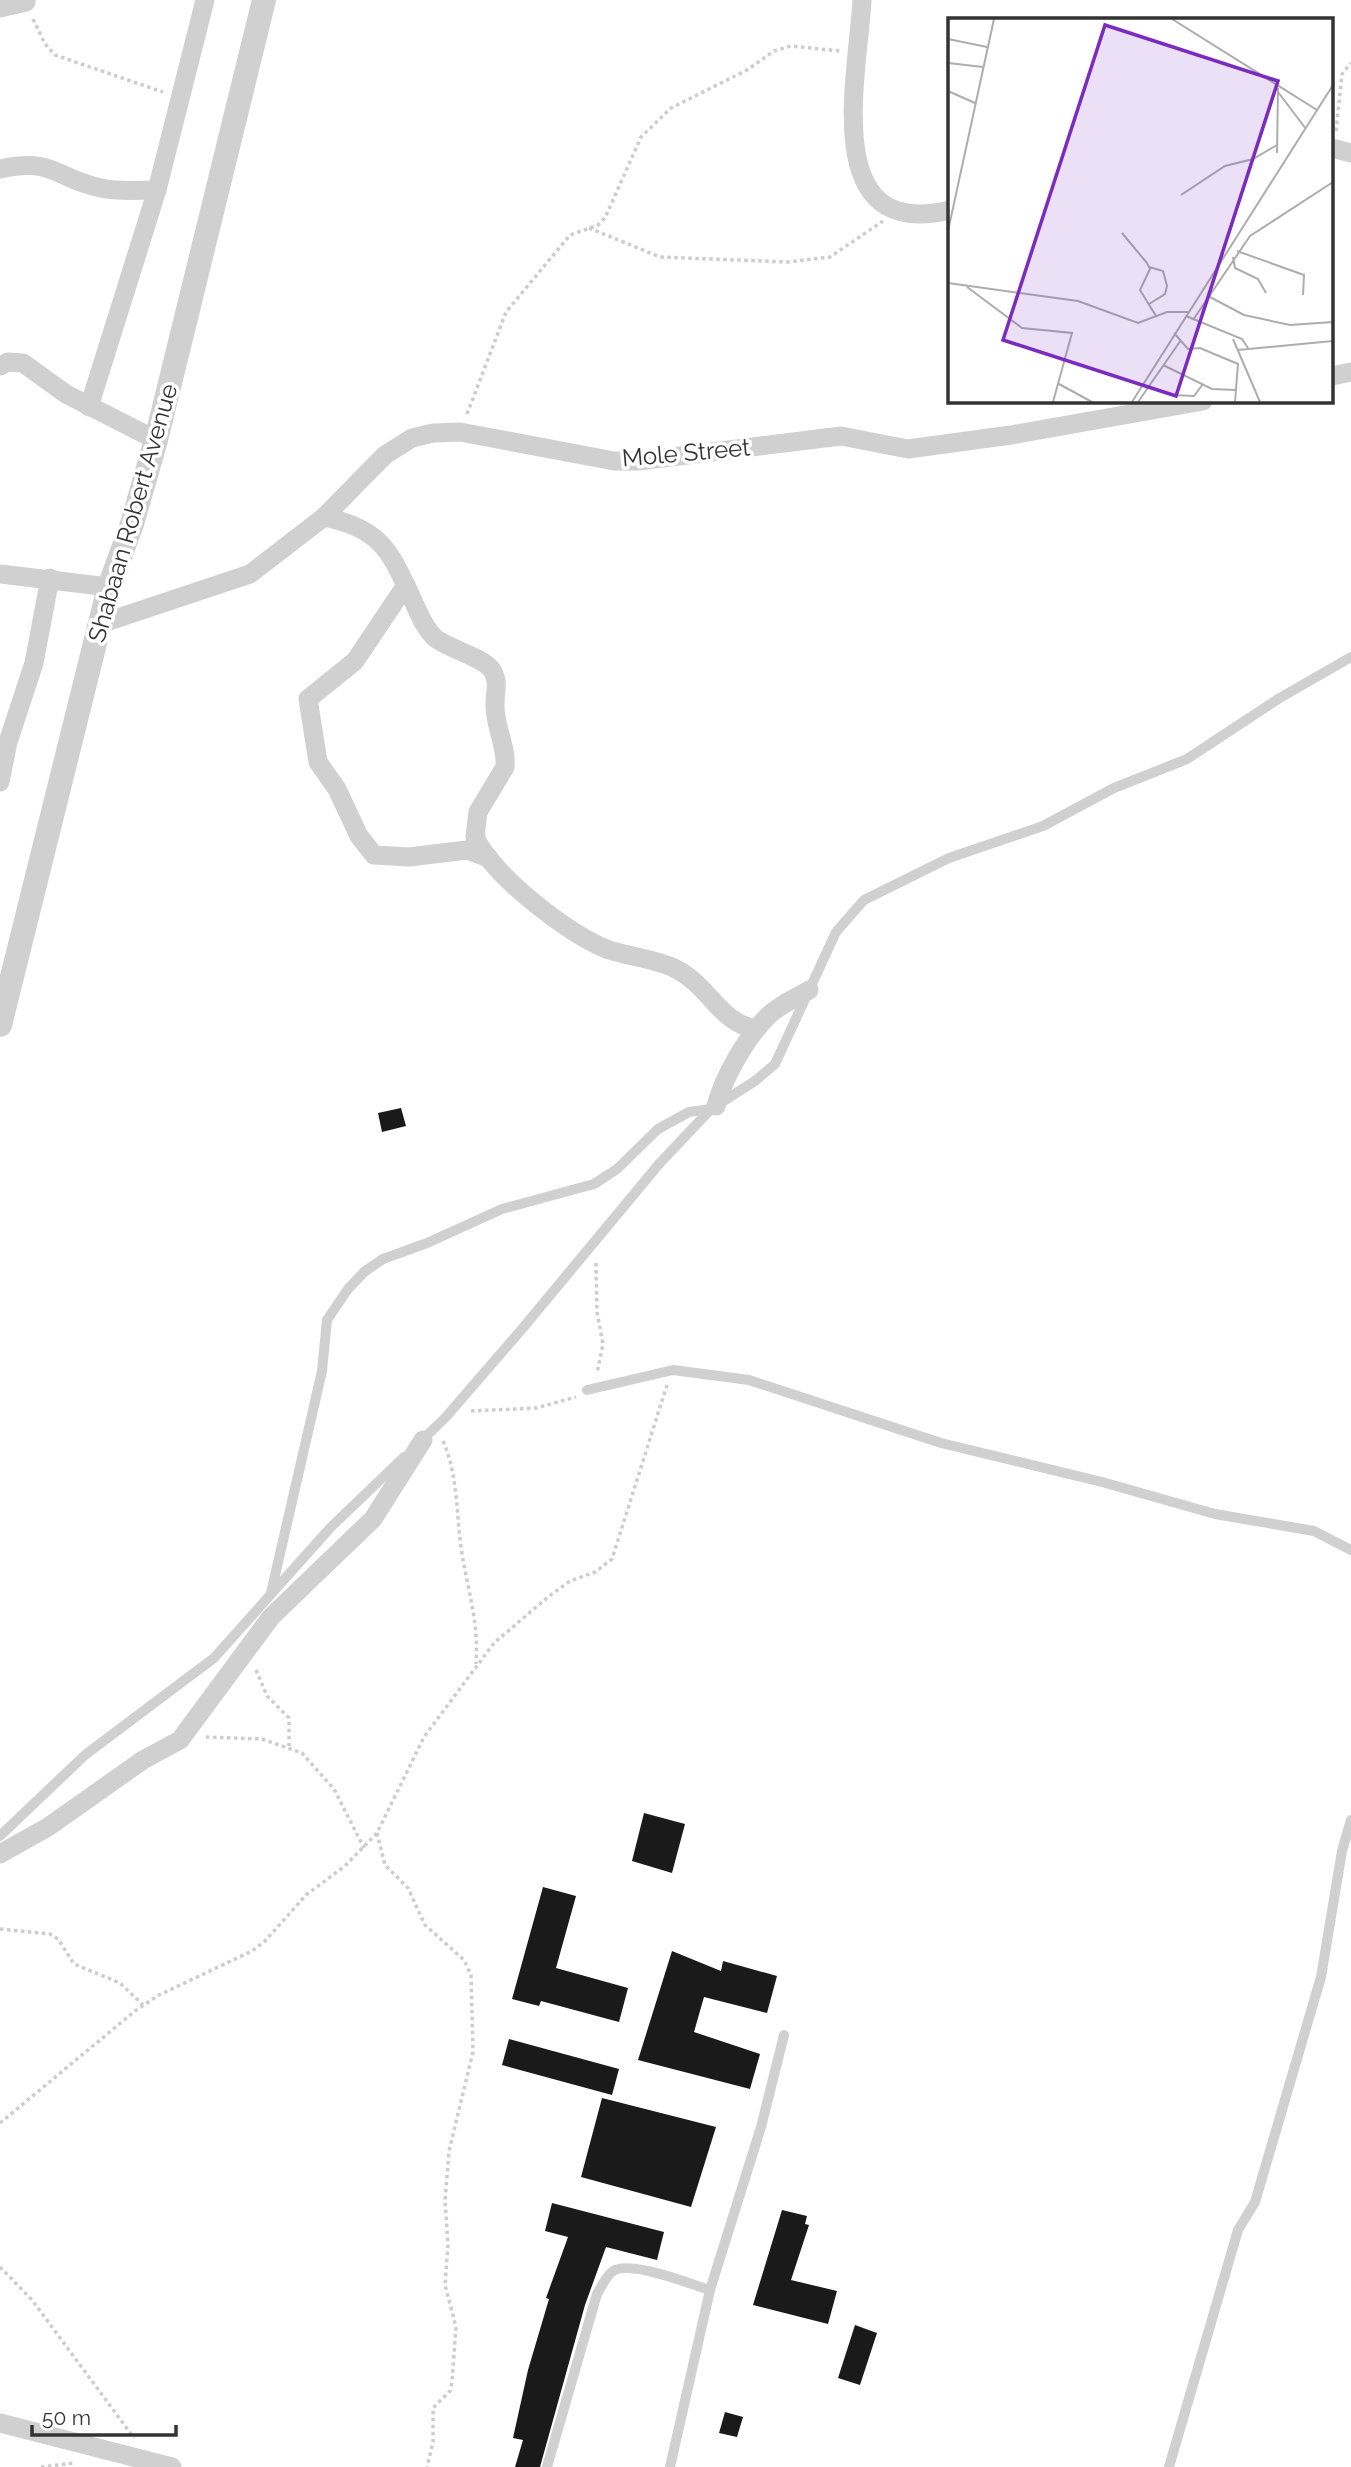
<svg xmlns="http://www.w3.org/2000/svg" width="1351" height="2467" viewBox="0 0 1351 2467" font-family="Raleway,sans-serif">
<style>
.building{fill:#1a1a1a}
.lines{fill:none;stroke-linecap:round;stroke-linejoin:round}
.path{stroke:#cdcdcd;stroke-width:3.5;stroke-dasharray:3.5 3.5;stroke-linecap:butt}
.service{stroke:#d0d0d0;stroke-width:10}
.minor{stroke:#d0d0d0;stroke-width:19}
.tertiary{stroke:#d0d0d0;stroke-width:24}
.labels{text-anchor:middle;stroke-width:7;stroke-linejoin:round;paint-order:stroke}
.street-label{font-size:24px;fill:#333;stroke:#fff}
.inset-road{fill:none;stroke:#adadad;stroke-width:2}
.view{fill:#7b2cbf;fill-opacity:0.15;stroke:#7b2cbf;stroke-width:3.5}
.inset-edge{fill:none;stroke:#333;stroke-width:3.5}
</style>
<rect width="100%" height="100%" fill="#fff"/>
<g class="building">
<path d="M401,1108L406,1126L382,1132L378,1113Z"/>
<path d="M644,1813L685,1824L672,1873L632,1861Z"/>
<path d="M543,1887L576,1896L556,1968L628,1988L619,2022L541,2001L539,2006L512,1999Z"/>
<path d="M672,1951L721,1971L723,1961L777,1976L767,2013L704,1997L694,2032L760,2054L750,2089L638,2060Z"/>
<path d="M509,2039L619,2069L612,2095L502,2065Z"/>
<path d="M602,2098L716,2127L691,2207L581,2177Z"/>
<path d="M552,2203L664,2232L657,2260L606,2247L585,2305L540,2467H515L523,2440L513,2438L528,2370L549,2299L546,2298L568,2237L545,2231Z"/>
<path d="M782,2210L807,2216L805,2224L809,2225L791,2280L837,2291L828,2324L753,2305Z"/>
<path d="M855,2325L877,2333L860,2385L838,2378Z"/>
<path d="M725,2412L743,2417L737,2437L719,2433Z"/>
</g>
<g class="lines">
<g class="path">
<path d="M33,19L45,44L55,55L163,92"/>
<path d="M1336,131L1342,74L1351,63"/>
<path d="M589,228L660,257L788,262L830,257L883,221"/>
<path d="M467,414L506,312L570,235L598,225L605,218L641,137L671,108L747,70L774,51L791,46L840,51"/>
<path d="M596,1263L597,1312L603,1344L597,1373"/>
<path d="M471,1411L536,1408L576,1397"/>
<path d="M443,1441C458,1475 456,1511 461,1547C467,1589 479,1620 476,1664"/>
<path d="M256,1670L267,1696L289,1718V1747"/>
<path d="M206,1737L262,1739L302,1753L334,1789L364,1848"/>
<path d="M377,1833L385,1865L408,1888L425,1925L464,1960L471,1975L473,2052L449,2151L445,2201L448,2245L445,2285L456,2327L452,2382L450,2391L433,2408V2442L427,2467"/>
<path d="M0,1929L50,1934L58,1939L74,1964L120,1983L143,2005"/>
<path d="M0,2123L135,2011L159,1995L252,1951L265,1941L306,1895L345,1866L377,1833L424,1737L494,1643L548,1597L570,1581L595,1572L612,1559L667,1385"/>
<path d="M0,2267L32,2300L134,2438"/>
<path d="M41,2467L74,2463"/>
</g>
<g class="service">
<path d="M587,1390L673,1370L749,1380L941,1443L1102,1482L1215,1514L1314,1531L1351,1550"/>
<path d="M420,1442L445,1418L522,1329L659,1164L711,1109L755,1081L775,1064L836,932L864,900L949,858L1043,826L1114,788L1187,759L1278,699L1351,657"/>
<path d="M271,1593L322,1371L327,1320L348,1289L364,1272L383,1259L427,1243L502,1209L594,1184L617,1169L658,1129L689,1112L711,1109"/>
<path d="M0,1836L85,1755L214,1658L331,1527L404,1457"/>
<path d="M547,2467L597,2294C602,2286 606,2276 613,2271C630,2260 690,2284 710,2290"/>
<path d="M670,2467L710,2290L761,2127L784,2035"/>
<path d="M1169,2467L1238,2230L1255,2202L1321,1977L1342,1851L1351,1820"/>
</g>
<g class="minor">
<path d="M862,0C858,76 818,242 950,210"/>
<path d="M0,8L26,2"/>
<path d="M1332,148L1351,153"/>
<path d="M0,169C56,157 55,179 101,188C119,192 139,190 157,190"/>
<path d="M0,366L8,362L23,363L66,394L156,440"/>
<path d="M1332,376L1351,372"/>
<path d="M89,407L157,190L205,0"/>
<path d="M324,517C384,529 391,554 415,605C420,616 425,628 434,637C449,650 486,657 493,672C499,683 495,692 495,704C494,725 507,746 505,767L478,812L475,837C492,875 570,936 609,950C631,957 656,959 676,969C711,987 718,1022 756,1029"/>
<path d="M0,574L109,587"/>
<path d="M406,585L355,661L308,699L318,762L337,789L359,836L374,855L409,857L467,850L489,858"/>
<path d="M100,624L250,574L324,517L385,455L412,438L433,433L460,432L614,461H639L841,436L908,449L1011,435L1203,401"/>
<path d="M0,782L8,742L34,663L50,578"/>
<path d="M716,1106C724,1076 746,1038 768,1016C779,1005 796,998 809,990"/>
<path d="M0,1854L48,1827L143,1760L180,1740L271,1617L373,1519L423,1440"/>
<path d="M0,2423L172,2467"/>
</g>
<path class="tertiary" d="M0,1025L109,587L132,524L156,440L264,0"/>
</g>
<g class="labels">
<g class="street-label">
<text transform="translate(686 453) rotate(-5)" y="8">Mole Street</text>
<text transform="translate(133 513) rotate(-74)" y="8">Shabaan Robert Avenue</text>
</g>
</g>
<g transform="translate(948 18)">
<rect width="385" height="385" fill="#fff"/>
<path class="inset-road" d="M224,1L369,92M0,21L39,29M0,45L35,49M0,73L27,85M330,74L358,111M329,135L330,70M233,177L277,148L305,141L329,127M0,213L46,1M174,215L199,245L202,251L192,272L208,298M289,233L356,257L355,277M285,239L287,250L310,261L318,275M0,265L130,283L190,305L219,294H240M19,269L74,310L124,315L105,384M260,278L296,297L342,307L385,304M201,286L217,276L219,268L215,253L201,249M238,298L294,321L300,330M245,302L302,218L385,164M226,315L240,331L252,330L290,346L287,384M285,321L312,384M290,332L385,323M215,347L264,371L288,372M111,366L144,384M224,377L246,378L255,366M184,384L385,67M190,384L233,322"/>
<path class="view" d="M157,7L330,63L228,378L55,322Z"/>
<rect width="385" height="385" class="inset-edge"/>
</g>
<path d="M32 2425v10h144v-10" fill="none" stroke="#333333" stroke-width="3.5"/>
<text x="42" y="2425" font-size="21" fill="#333333" stroke="#ffffff" stroke-width="5" paint-order="stroke">50 m</text>
</svg>
